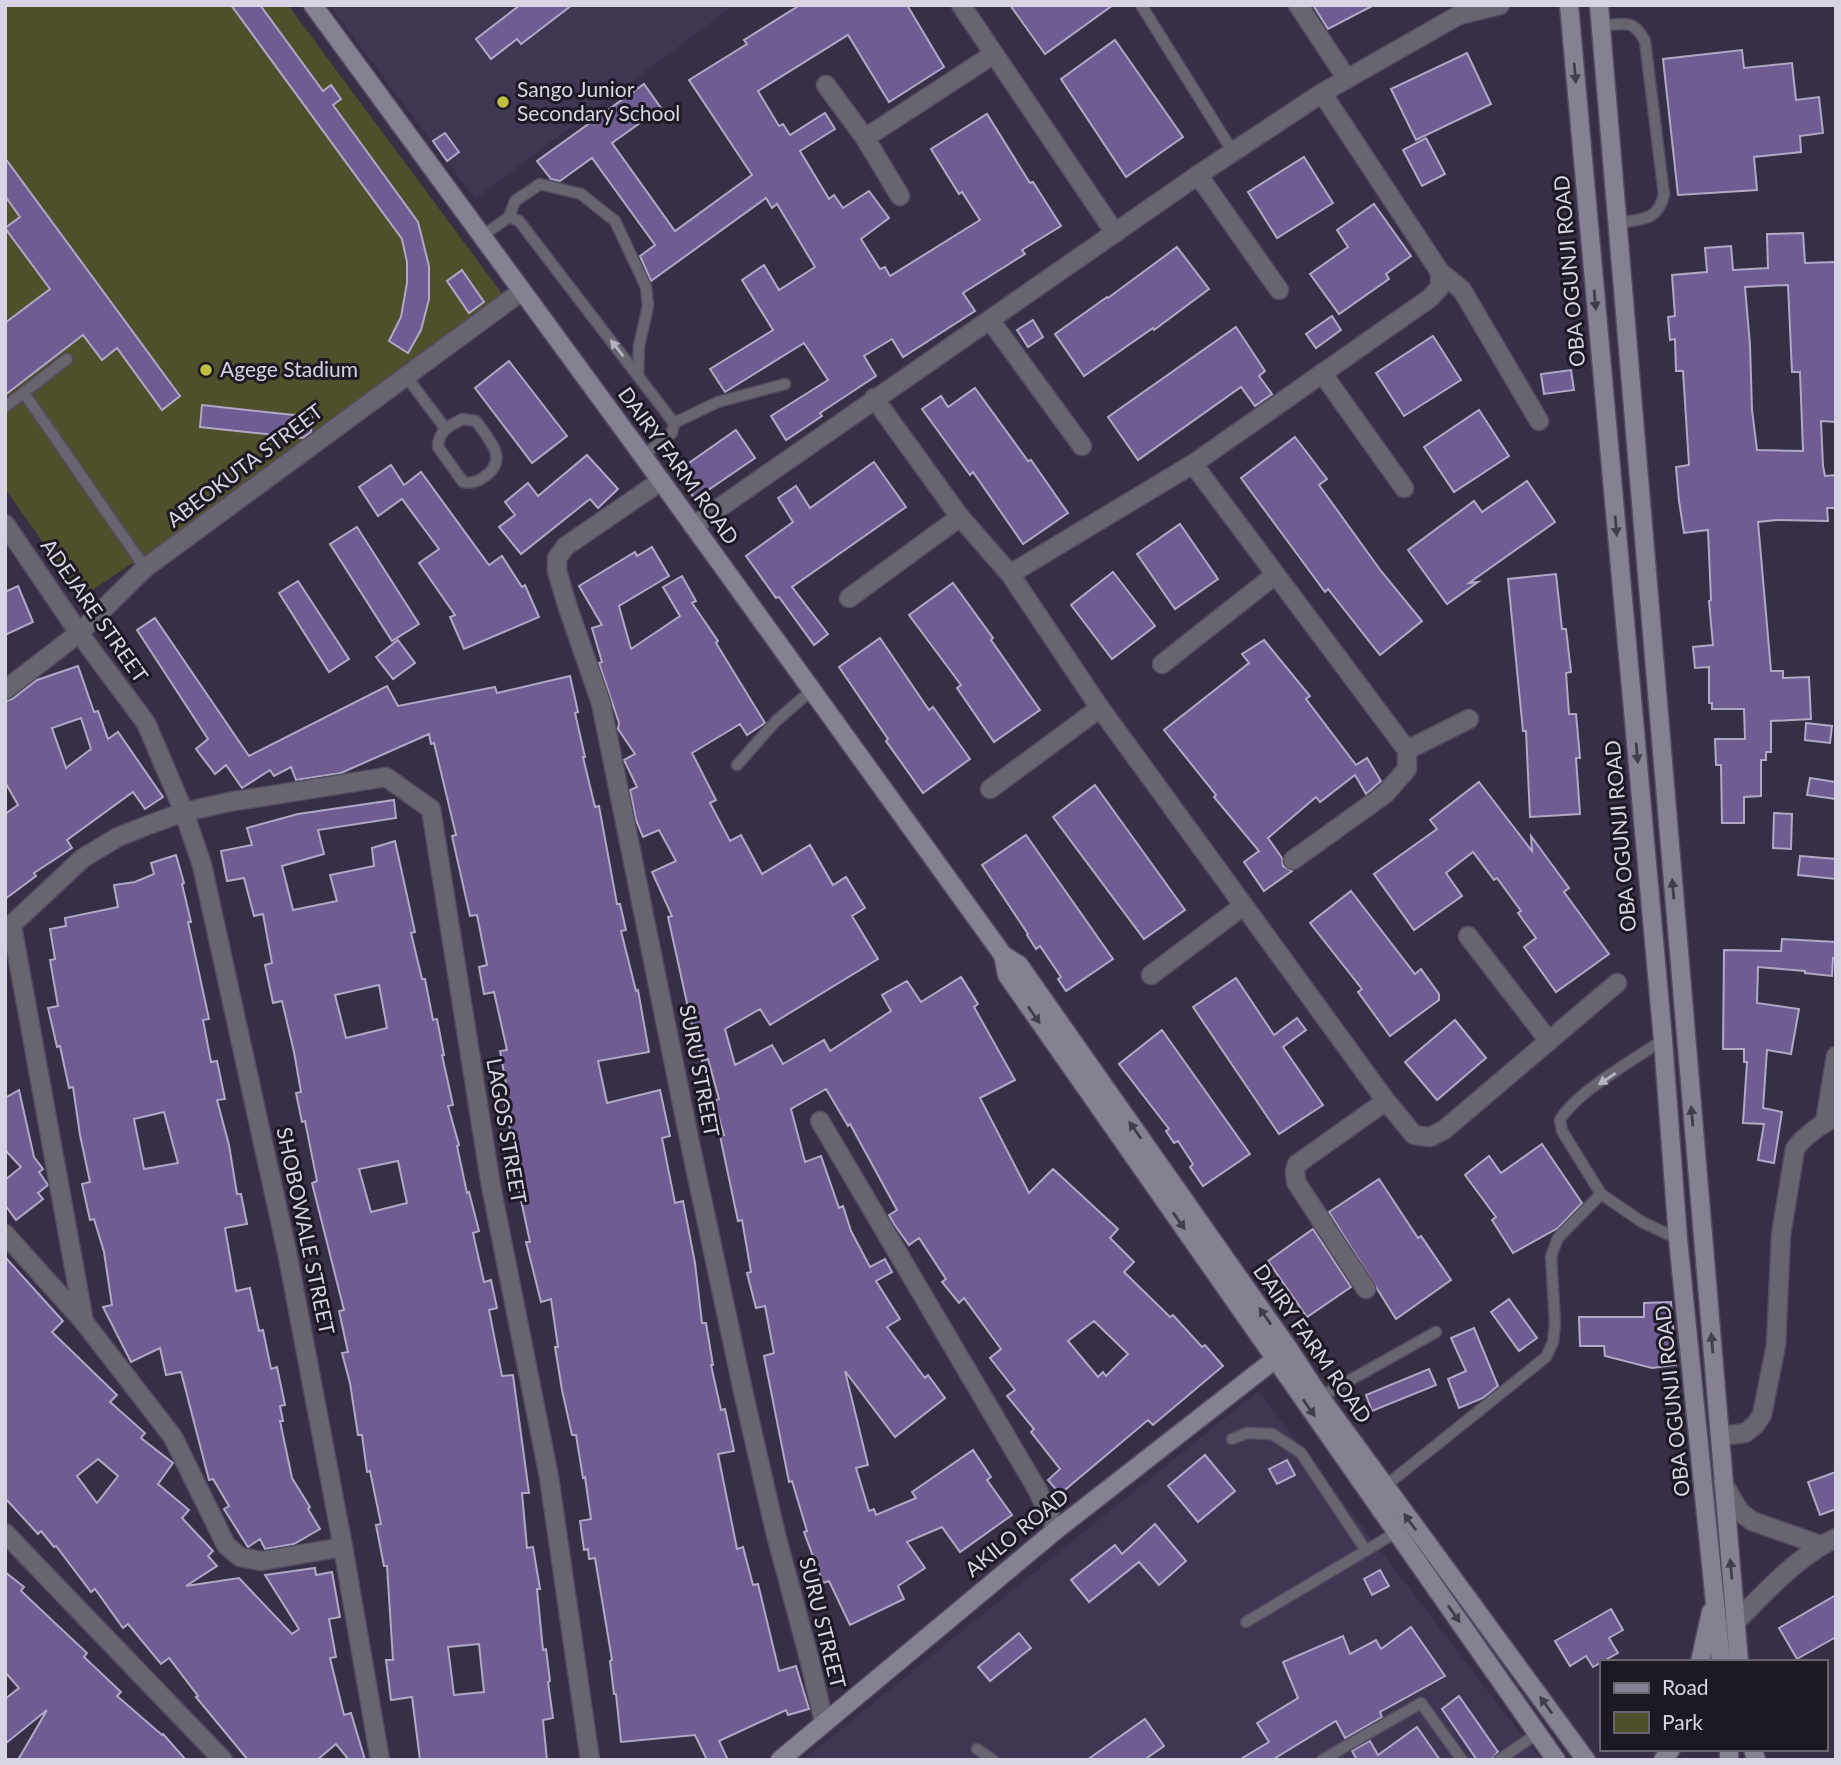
<svg xmlns="http://www.w3.org/2000/svg" width="1841" height="1765" viewBox="0 0 1841 1765" font-family="Lato,sans-serif">
<style>
.built{fill:#3f3653}
.green{fill:#4f4f2b}
.building{fill:#6e5c93;stroke:#b0a8c5;stroke-width:2;fill-rule:evenodd}
.lines{fill:none;stroke-linecap:round;stroke-linejoin:round}
.lane-casing{stroke:#534d62;stroke-width:13}
.street-casing{stroke:#534d62;stroke-width:21}
.secondary-casing{stroke:#534d62;stroke-width:21}
.lane{stroke:#686570;stroke-width:10}
.street{stroke:#686570;stroke-width:18}
.secondary{stroke:#858092;stroke-width:18}
.oneway{fill:#413d4a}
.oneway2{fill:#b6b3c0}
.poi-dot{fill:#c0be41;stroke:#1c1924;stroke-width:2.5}
.labels{text-anchor:middle;stroke-width:6;stroke-linejoin:round;paint-order:stroke}
.poi-label{font-size:21px;fill:#d8d4e3;stroke:#1c1924;text-anchor:start}
.street-label{font-size:21px;fill:#d8d4e3;stroke:#1c1924}
</style>
<rect width="100%" height="100%" fill="#362f46"/>
<g class="built">
<path d="M329,5H734L475,199Z"/>
<path d="M1258,1391L1541,1760H803Z"/>
</g>
<path class="green" d="M5,5H288L503,295L310,444L82,597L5,489Z"/>
<g class="building">
<path d="M231,5H260L323,91L331,85L341,99L333,105L418,222L429,266V299L421,330L408,353L389,341L401,317L407,283V262L402,239Z"/>
<path d="M520,5H572L521,44L517,39L491,59L476,39Z"/>
<path d="M800,5H907L944,67L889,102L848,35L758,91L779,126L783,124L790,135L825,113L835,129L800,151L829,199L834,195L843,208L869,191L889,218L861,239L880,269L885,267L890,276L980,220L962,192L959,194L931,149L987,114L1030,183L1033,182L1061,226L1022,250L1025,254L963,293L975,311L903,357L892,339L864,356L876,376L820,413L822,416L786,440L771,416L828,380L804,343L725,392L710,369L773,330L742,280L764,265L779,290L815,267L777,204L772,208L766,198L651,281L640,256L655,245L592,158L560,181L551,179L537,161L644,84L661,108L612,143L675,231L752,175L689,80L747,44L744,40Z"/>
<path d="M1010,5H1113L1045,54Z"/>
<path d="M1313,5H1374L1328,29Z"/>
<path d="M1115,40L1183,137L1126,177L1061,79Z"/>
<path d="M1742,50L1744,68L1792,63L1796,100L1819,97L1823,133L1800,136L1801,152L1754,157L1757,190L1678,195L1663,59Z"/>
<path d="M1467,53L1491,104L1416,140L1391,89Z"/>
<path d="M445,133L459,152L447,161L433,141Z"/>
<path d="M1426,138L1445,174L1422,186L1403,150Z"/>
<path d="M1304,157L1333,203L1277,238L1248,192Z"/>
<path d="M5,158L180,396L162,410L117,348L102,360L83,335L5,395V323L50,289L5,228L20,217L5,196Z"/>
<path d="M1374,204L1411,256L1386,274L1389,279L1339,314L1310,274L1348,247L1337,230Z"/>
<path d="M1803,233L1805,263L1836,262V422L1821,421L1823,466L1825,476L1836,475V508H1827L1828,521L1777,520L1758,522L1771,671H1783V678L1809,677L1811,719L1771,721V752H1766V760H1761V796L1744,797V823H1722L1721,765H1716L1715,739H1745L1744,709H1712V703H1709V667L1695,668L1693,647L1713,645L1709,601L1711,600L1708,530L1684,533L1679,501L1676,467L1689,465L1683,371H1676L1675,339L1670,340L1668,317L1675,316L1672,275L1707,272L1705,248L1731,246L1733,270L1768,268L1767,234ZM1788,285L1792,372H1800L1803,451L1757,450L1752,410L1750,345L1745,287Z"/>
<path d="M1177,247L1209,289L1154,330L1153,328L1084,376L1055,334L1107,297L1108,298Z"/>
<path d="M462,270L484,302L469,313L447,281Z"/>
<path d="M1332,316L1341,330L1316,348L1306,334Z"/>
<path d="M1033,320L1043,337L1028,347L1017,330Z"/>
<path d="M1236,327L1265,371L1259,376L1272,394L1255,406L1241,387L1138,460L1108,417Z"/>
<path d="M1433,336L1461,380L1404,416L1376,373Z"/>
<path d="M509,361L567,436L532,463L475,388Z"/>
<path d="M1571,370L1574,390L1544,394L1541,374Z"/>
<path d="M975,388L1028,461L1031,460L1068,513L1023,544L973,472L970,475L922,409L941,396L948,407Z"/>
<path d="M202,405L312,417L311,432L303,438L200,427Z"/>
<path d="M1479,410L1509,456L1454,492L1424,447Z"/>
<path d="M736,430L755,458L695,499L676,472Z"/>
<path d="M1295,437L1327,479L1319,485L1381,571L1422,621L1380,655L1328,589L1325,592L1241,478Z"/>
<path d="M587,455L618,489L598,508L590,499L521,554L499,527L515,515L505,502L528,483L538,496Z"/>
<path d="M874,462L906,507L792,587L828,634L814,645L779,597L776,598L746,556L793,522L778,498L796,486L810,508Z"/>
<path d="M391,465L404,485L421,472L489,565L502,556L522,587L525,585L539,617L464,649L450,617L455,615L419,563L439,549L402,499L378,516L359,487Z"/>
<path d="M1527,481L1555,522L1469,583L1478,582L1447,604L1408,550L1474,501L1482,512Z"/>
<path d="M1180,524L1218,579L1175,609L1137,554Z"/>
<path d="M357,527L419,624L392,641L330,544Z"/>
<path d="M652,547L669,576L619,606L631,649L680,616L663,587L682,576L696,601L692,603L718,641L716,643L765,723L747,735L740,724L692,753L716,800L710,803L730,841L741,835L762,874L810,845L833,885L846,877L865,908L852,916L878,959L770,1025L760,1009L725,1029L735,1065L772,1045L783,1064L824,1040L830,1051L891,1011L882,995L907,981L921,1002L961,977L978,1004L974,1007L1015,1080L980,1098L1029,1193L1053,1169L1118,1229L1110,1238L1134,1262L1124,1272L1170,1317L1173,1315L1202,1347L1205,1345L1223,1366L1153,1425L1148,1420L1060,1494L1048,1480L1060,1469L1031,1432L1034,1429L1007,1396L1015,1390L990,1358L1001,1349L964,1298L959,1303L942,1282L946,1279L919,1238L909,1245L894,1224L889,1215L897,1210L850,1124L848,1126L826,1089L791,1109L805,1162L821,1156L839,1208L843,1206L851,1231L870,1267L885,1259L892,1272L876,1281L900,1319L887,1327L925,1378L928,1375L945,1398L895,1437L845,1371L868,1465L856,1468L869,1511L874,1509L876,1515L916,1498L912,1492L973,1450L991,1477L987,1480L1012,1515L960,1552L942,1527L907,1542L925,1568L898,1586L904,1599L850,1625L829,1581L823,1583L804,1532L807,1531L792,1481L789,1482L764,1356L774,1353L765,1306L756,1308L747,1273L751,1272L742,1220L738,1221L720,1136L724,1135L714,1101L719,1099L708,1059L702,1061L691,1021L668,917L672,916L652,872L676,861L659,830L643,837L636,820L630,790L637,787L624,760L635,754L618,729L619,723L599,663L602,662L592,628L602,625L579,586L635,552L637,556ZM1094,1321L1128,1354L1106,1376L1103,1372L1098,1377L1068,1341Z"/>
<path d="M1113,572L1155,626L1112,659L1071,605Z"/>
<path d="M1556,574L1562,629H1566L1571,672L1566,673L1569,714H1576L1580,758H1576L1580,814L1530,817L1526,731H1523L1508,579Z"/>
<path d="M298,581L349,659L329,672L279,593Z"/>
<path d="M953,583L993,638L991,640L1040,710L994,742L957,688L961,685L909,615Z"/>
<path d="M18,586L33,622L5,635V592Z"/>
<path d="M155,618L249,756L387,686L398,706L495,687L497,693L570,676L578,712L575,713L585,757H583L595,807L599,806L617,904H620L626,930L621,931L636,991L638,990L649,1052L598,1061L607,1103L660,1090L670,1136L662,1138L675,1203L683,1201L695,1263L702,1323H706L713,1365H711L721,1410L725,1409L734,1451L718,1454L737,1549L743,1547L753,1585L758,1584L779,1671L796,1666L809,1709L788,1715L786,1710L719,1741L728,1760H707L695,1735L621,1742L616,1694H614L610,1661L612,1660L595,1558L589,1559L588,1549L584,1550L580,1521L591,1519L585,1477L583,1478L576,1435H572L562,1390L555,1347H558L551,1299L541,1302L526,1242H530L518,1186H522L503,1096L508,1094L500,1051L507,1050L494,992L484,994L479,967L487,965L477,915L470,916L452,836L456,835L434,743L431,744L429,734L341,773L296,780L291,767L274,776L270,770L242,788L226,765L215,774L196,749L208,739L137,630Z"/>
<path d="M880,638L929,710L933,707L970,759L923,793L886,741L888,739L839,667Z"/>
<path d="M398,640L415,663L393,679L376,657Z"/>
<path d="M1264,640L1310,696L1306,699L1356,765L1367,758L1381,781L1366,794L1355,775L1320,802L1316,797L1268,838L1282,858L1283,866L1292,871L1264,891L1244,862L1259,851L1214,797L1216,795L1164,730L1249,663L1242,654Z"/>
<path d="M78,666L94,712L98,711L108,739L118,732L163,797L145,809L133,792L67,840L72,848L34,873L36,876L5,899V814L18,805L5,782V701L12,699L37,680ZM81,718L91,749L66,768L52,728Z"/>
<path d="M1806,723L1832,726L1830,743L1805,740Z"/>
<path d="M1810,778L1836,782V799L1807,795Z"/>
<path d="M1479,782L1532,851L1531,836L1569,888L1564,892L1609,954L1556,992L1524,947L1536,938L1518,913L1521,911L1497,878L1494,880L1473,852L1446,873L1462,896L1414,930L1374,874L1437,829L1430,820Z"/>
<path d="M1095,785L1185,910L1144,939L1053,817Z"/>
<path d="M394,800L396,818L318,830L324,854L282,866L293,910L337,901L330,875L374,866L372,848L395,841L415,932L411,933L422,979H425L433,1020L437,1019L444,1055H442L453,1105L448,1106L459,1145L457,1146L467,1193L469,1192L479,1231L473,1233L484,1282L491,1280L497,1308L489,1310L502,1376L513,1375L529,1493H522L527,1548L533,1547L540,1589H537L543,1650L546,1649L550,1681L548,1682L553,1718L543,1720L547,1760H420L412,1697L391,1700L386,1660H393L387,1566H384L376,1525L381,1524L370,1471L367,1472L362,1435H358L350,1383L342,1353L348,1352L339,1311L344,1310L312,1183L317,1181L305,1121L302,1122L296,1093L301,1092L294,1052L282,1001L273,1003L265,965L272,963L263,914L254,916L244,878L227,881L221,851L252,845L247,828L298,814ZM379,985L387,1028L346,1038L335,995ZM398,1161L407,1203L371,1212L359,1169ZM479,1644L484,1692L454,1695L448,1647Z"/>
<path d="M1774,813L1792,814L1791,849L1773,848Z"/>
<path d="M1026,835L1113,959L1066,991L1058,979L1061,977L1040,946L1036,949L1027,935L1028,934L982,865Z"/>
<path d="M176,855L184,883L182,884L191,922H188L209,1019L203,1020L211,1062L217,1061L225,1099L217,1100L229,1145L237,1194H241L247,1224L225,1228L236,1291L250,1288L259,1331L263,1330L271,1369L277,1367L285,1405L280,1406L283,1421H280L292,1478L310,1507L308,1509L320,1529L294,1544L265,1549L260,1539L248,1547L224,1509L229,1506L213,1479L209,1480L181,1372L166,1375L160,1348L131,1362L103,1307L112,1305L104,1252L94,1219L90,1220L82,1184L90,1182L80,1135L73,1087L69,1088L60,1046L57,1047L48,1008L58,1006L50,960L55,959L50,929L66,926L65,918L118,907L114,885L135,882L154,874L151,863ZM164,1112L178,1163L144,1169L134,1119Z"/>
<path d="M1800,856L1836,859V879L1798,875Z"/>
<path d="M1351,891L1415,974L1421,969L1439,994V1000L1390,1036L1358,992L1362,989L1310,923Z"/>
<path d="M1782,939L1836,942V959L1833,958L1832,976L1805,973V971L1758,967L1757,1003L1799,1009L1791,1054L1767,1050L1763,1108L1782,1112L1774,1163L1758,1160L1764,1124L1743,1123L1747,1062H1744V1049H1723L1724,950L1781,951Z"/>
<path d="M1236,978L1274,1035L1297,1018L1306,1030L1283,1047L1323,1105L1279,1134L1193,1007Z"/>
<path d="M1455,1020L1486,1058L1437,1100L1405,1062Z"/>
<path d="M1162,1030L1250,1154L1203,1186L1190,1167L1193,1164L1178,1141L1174,1143L1166,1131L1169,1129L1119,1064Z"/>
<path d="M19,1090L34,1157L43,1169L39,1172L48,1185L38,1193L43,1199L16,1220L5,1205V1180L21,1167L5,1150V1098Z"/>
<path d="M1542,1144L1582,1203L1558,1228L1513,1253L1492,1220L1496,1217L1465,1175L1489,1156L1501,1173Z"/>
<path d="M1379,1179L1418,1238L1421,1236L1451,1280L1396,1319L1329,1212Z"/>
<path d="M1313,1229L1351,1287L1307,1317L1268,1261Z"/>
<path d="M5,1257L63,1321L52,1332L117,1395L110,1402L145,1433L141,1438L173,1463L158,1484L189,1510L182,1518L213,1551L208,1556L217,1566L186,1586L239,1578L292,1634L299,1629L265,1575L315,1568L316,1575L332,1572L340,1617L329,1619L336,1657L330,1658L344,1715L351,1713L365,1760H349L336,1744L317,1760H248L196,1697L198,1696L169,1658L161,1664L128,1624L123,1628L95,1589L91,1592L56,1546L54,1547L41,1531L38,1534L5,1498ZM98,1459L118,1476L97,1503L77,1476Z"/>
<path d="M1509,1299L1537,1338L1519,1351L1491,1312Z"/>
<path d="M1671,1302L1676,1365L1652,1368L1605,1356L1604,1346H1580L1579,1317H1644V1303Z"/>
<path d="M1474,1328L1498,1386L1483,1398L1459,1408L1448,1379L1466,1371L1451,1338Z"/>
<path d="M1429,1369L1436,1385L1372,1411L1366,1395Z"/>
<path d="M1205,1455L1235,1491L1198,1522L1168,1486Z"/>
<path d="M1287,1460L1295,1475L1277,1484L1269,1469Z"/>
<path d="M1836,1472V1509L1820,1515L1808,1482Z"/>
<path d="M1155,1524L1186,1561L1159,1585L1139,1562L1089,1602L1071,1580L1115,1545L1122,1554Z"/>
<path d="M1380,1570L1389,1586L1372,1595L1364,1579Z"/>
<path d="M5,1572L24,1587L21,1591L87,1653L84,1657L121,1692L117,1696L162,1735L163,1734L186,1760H18L47,1710L5,1744V1699L19,1688L5,1672Z"/>
<path d="M1836,1595V1637L1797,1659L1779,1628Z"/>
<path d="M1611,1609L1623,1630L1609,1638L1618,1653L1593,1667L1586,1656L1570,1666L1555,1641Z"/>
<path d="M1411,1627L1445,1676L1380,1712L1382,1717L1345,1738L1336,1721L1272,1760H1239L1269,1742L1257,1723L1298,1698L1283,1662L1343,1636L1350,1654L1376,1640L1381,1649Z"/>
<path d="M1019,1633L1031,1648L990,1681L978,1667Z"/>
<path d="M1459,1696L1498,1752L1491,1760H1477L1442,1709Z"/>
<path d="M1145,1719L1164,1746L1144,1760H1087Z"/>
<path d="M1417,1727L1440,1760H1357L1352,1751L1370,1741L1378,1755Z"/>
</g>
<g class="lines">
<g class="lane-casing">
<g id="lane">
<path d="M1141,5L1233,152"/>
<path d="M1601,26C1624,24 1633,18 1645,41L1664,195C1657,222 1641,219 1617,223"/>
<path d="M509,217L515,201L540,184L581,194L615,221L646,287L648,306L639,346L638,376"/>
<path d="M482,236L509,217L519,221L674,423L672,433L643,456"/>
<path d="M405,375L445,428"/>
<path d="M24,393L145,568"/>
<path d="M5,407L67,359"/>
<path d="M463,419L476,421C489,440 510,459 484,477C477,482 471,484 463,482L438,447C438,431 450,425 463,419Z"/>
<path d="M674,423L718,402L785,384"/>
<path d="M737,765L776,721L812,690"/>
<path d="M1663,1040C1635,1059 1576,1092 1560,1120L1562,1131L1601,1194L1642,1222L1678,1239"/>
<path d="M1320,1397L1436,1332"/>
<path d="M1232,1439L1247,1433L1272,1434L1301,1453L1365,1549"/>
<path d="M1384,1487L1546,1357L1553,1342L1555,1323L1551,1256L1558,1238L1601,1194"/>
<path d="M1246,1622L1397,1532"/>
<path d="M977,1749L993,1760"/>
<path d="M1322,1760L1421,1703L1462,1760"/>
<path d="M1499,1760L1538,1733"/>
</g>
</g>
<g class="street-casing">
<g id="street">
<path d="M961,5L1115,233"/>
<path d="M1298,5L1347,79"/>
<path d="M826,85L865,138L900,196"/>
<path d="M865,138L994,54"/>
<path d="M1198,175L1279,290"/>
<path d="M1440,272L1462,290L1539,421"/>
<path d="M990,320L1082,446"/>
<path d="M1322,373L1404,488"/>
<path d="M874,398L960,517L1010,574L1100,708L1386,1101L1414,1135L1430,1137L1444,1130L1617,983"/>
<path d="M1193,464L1407,750V769L1385,794L1293,860"/>
<path d="M661,481L566,546L557,558V571L568,608L601,703L691,1148L743,1391L775,1531L809,1658L824,1722"/>
<path d="M5,524L79,633L146,723L184,812L202,865L287,1252L343,1547L380,1760"/>
<path d="M693,526L1198,175L1322,93L1459,15L1500,5"/>
<path d="M1010,574L1193,464L1430,298L1440,287V272L1322,93"/>
<path d="M849,598L960,517"/>
<path d="M1162,664L1275,575"/>
<path d="M5,690L79,633L145,568L522,291"/>
<path d="M1407,750L1469,719"/>
<path d="M990,789L1100,708"/>
<path d="M12,926L84,1322"/>
<path d="M5,931L83,858L118,837L143,827L184,812L229,802L386,777L431,809L491,1186L549,1477L590,1760"/>
<path d="M1468,936L1549,1041"/>
<path d="M1151,975L1243,906"/>
<path d="M820,1121L1037,1489L1056,1530"/>
<path d="M1825,1122L1836,1056"/>
<path d="M5,1234L84,1322L173,1437L226,1545L240,1557L261,1561L343,1547"/>
<path d="M1366,1289L1296,1182L1295,1171L1297,1164L1386,1101"/>
<path d="M1720,1436L1745,1433L1755,1425L1762,1415L1776,1345L1781,1235L1795,1149C1802,1138 1823,1122 1836,1117"/>
<path d="M1723,1483L1740,1512L1752,1521L1820,1545"/>
<path d="M5,1533L223,1760"/>
<path d="M1735,1623C1763,1594 1799,1555 1836,1538"/>
</g>
</g>
<g class="secondary-casing">
<g id="secondary">
<path d="M313,5L643,456L1003,955L1019,965L1288,1348L1320,1397L1586,1760"/>
<path d="M1569,5L1663,1040L1678,1239L1721,1662"/>
<path d="M1599,5L1739,1662"/>
<path d="M1003,955L1007,975L1556,1760"/>
<path d="M1700,1662L1711,1612"/>
<path d="M1729,1749V1760"/>
<path d="M1753,1749L1756,1760"/>
<path d="M780,1760L1056,1530L1283,1353"/>
<path d="M1663,1760L1671,1749"/>
</g>
</g>
<use href="#lane" class="lane"/>
<use href="#street" class="street"/>
<use href="#secondary" class="secondary"/>
</g>
<defs><path id="oneway-solid" d="M-6-.8H1V-3.2L6.5 0L1 3.2V.8H-6Z" transform="scale(1.75)"/></defs>
<g class="oneway">
<use href="#oneway-solid" transform="translate(1575 73) rotate(85)"/>
<use href="#oneway-solid" transform="translate(1595 300) rotate(85)"/>
<use href="#oneway-solid" transform="translate(1616 526) rotate(85)"/>
<use href="#oneway-solid" transform="translate(1637 753) rotate(85)"/>
<use href="#oneway-solid" transform="translate(1673 889) rotate(-95)"/>
<use href="#oneway-solid" transform="translate(1034 1015) rotate(55)"/>
<use href="#oneway-solid" transform="translate(1692 1116) rotate(-95)"/>
<use href="#oneway-solid" transform="translate(1135 1130) rotate(-125)"/>
<use href="#oneway-solid" transform="translate(1179 1221) rotate(55)"/>
<use href="#oneway-solid" transform="translate(1265 1316) rotate(-125)"/>
<use href="#oneway-solid" transform="translate(1712 1343) rotate(-95)"/>
<use href="#oneway-solid" transform="translate(1309 1408) rotate(55)"/>
<use href="#oneway-solid" transform="translate(1410 1522) rotate(-126)"/>
<use href="#oneway-solid" transform="translate(1731 1569) rotate(-95)"/>
<use href="#oneway-solid" transform="translate(1454 1614) rotate(55)"/>
<use href="#oneway-solid" transform="translate(1546 1705) rotate(-126)"/>
</g>
<g class="oneway2">
<use href="#oneway-solid" transform="translate(617 348) rotate(-128)"/>
<use href="#oneway-solid" transform="translate(1607 1079) rotate(146)"/>
</g>
<g class="poi-dot">
<circle cx="503" cy="102" r="7"/>
<circle cx="206" cy="370" r="7"/>
</g>
<g class="labels">
<g class="poi-label">
<text x="517" y="97">Sango Junior<tspan x="517" dy="24">Secondary School</tspan></text>
<text x="220" y="377">Agege Stadium</text>
</g>
<g class="street-label">
<text transform="translate(1570 271) rotate(-95)" y="7">OBA OGUNJI ROAD</text>
<text transform="translate(245 466) rotate(-37)" y="7">ABEOKUTA STREET</text>
<text transform="translate(678 466) rotate(54)" y="7">DAIRY FARM ROAD</text>
<text transform="translate(94 611) rotate(55)" y="7">ADEJARE STREET</text>
<text transform="translate(1621 836) rotate(-95)" y="7">OBA OGUNJI ROAD</text>
<text transform="translate(699 1071) rotate(79)" y="7">SURU STREET</text>
<text transform="translate(506 1131) rotate(80)" y="7">LAGOS STREET</text>
<text transform="translate(305 1231) rotate(78)" y="7">SHOBOWALE STREET</text>
<text transform="translate(1312 1344) rotate(55)" y="7">DAIRY FARM ROAD</text>
<text transform="translate(1673 1401) rotate(-96)" y="7">OBA OGUNJI ROAD</text>
<text transform="translate(1017 1533) rotate(-39)" y="7">AKILO ROAD</text>
<text transform="translate(822 1623) rotate(76)" y="7">SURU STREET</text>
</g>
</g>
<rect width="1841" height="1765" fill="none" stroke="#d8d4e3" stroke-width="14"/>
<rect x="1600" y="1660" width="228" height="91" fill="#1c1924" stroke="#676470" stroke-width="2"/>
<rect x="1614" y="1683" width="35" height="10" fill="#858092" stroke="#676470" stroke-width="2"/>
<text x="1662" y="1695" font-size="21" fill="#d8d4e3">Road</text>
<rect x="1614" y="1712" width="35" height="21" fill="#4f4f2b" stroke="#676470" stroke-width="2"/>
<text x="1662" y="1730" font-size="21" fill="#d8d4e3">Park</text>
</svg>
